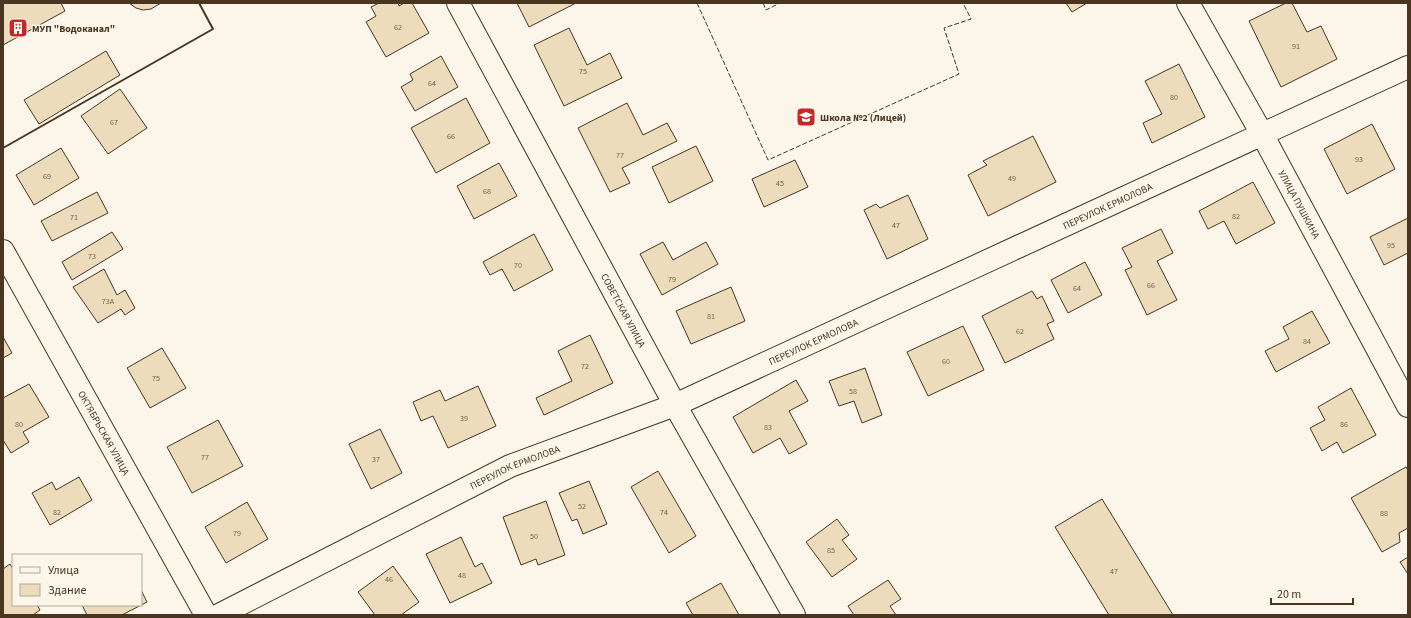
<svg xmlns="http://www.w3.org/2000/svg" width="1411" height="618" viewBox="0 0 1411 618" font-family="'Source Sans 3',sans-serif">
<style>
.building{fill:#ecdcbc;stroke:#4a3520}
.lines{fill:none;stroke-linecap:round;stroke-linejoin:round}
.street-casing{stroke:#4a3520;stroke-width:24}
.secondary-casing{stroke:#4a3520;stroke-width:24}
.street{stroke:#fbf6e9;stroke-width:22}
.secondary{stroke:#fbf6e9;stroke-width:22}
.fence{stroke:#4a3520;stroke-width:1;stroke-dasharray:5 2;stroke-linecap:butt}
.wall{stroke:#4a3520;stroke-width:2}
.labels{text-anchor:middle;stroke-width:3;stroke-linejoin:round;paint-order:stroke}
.number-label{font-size:8px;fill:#725f47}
.poi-label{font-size:10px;font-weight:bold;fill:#4a3520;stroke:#fbf6e9;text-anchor:start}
.street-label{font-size:10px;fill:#4a3520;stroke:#fbf6e9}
</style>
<rect width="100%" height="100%" fill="#fbf6e9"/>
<g class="building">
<path d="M3,3H61L65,11L3,45Z"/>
<path d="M129,3H161L151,9L143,10L136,8Z"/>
<path d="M379,3H398L399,6L404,3H412L429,33L386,57L366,22L376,16L371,7Z"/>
<path d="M517,3H576L529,27Z"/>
<path d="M1066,3H1087L1072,12Z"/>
<path d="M1286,3H1292L1307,32L1321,26L1337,59L1281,87L1249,21Z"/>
<path d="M569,28L587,65L610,53L622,78L564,106L534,45Z"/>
<path d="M106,51L120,75L39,124L24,100Z"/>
<path d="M441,56L458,87L415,111L401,87L413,80L410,74Z"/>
<path d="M1179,64L1205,117L1152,143L1143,123L1162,114L1145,81Z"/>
<path d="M120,89L147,128L108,154L81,116Z"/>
<path d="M466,98L490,143L436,173L411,128Z"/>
<path d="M627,103L643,135L667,123L677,141L622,168L630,183L610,192L578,128Z"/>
<path d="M1372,124L1395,169L1347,194L1324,149Z"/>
<path d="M1033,136L1056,182L988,216L968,175L987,165L983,161Z"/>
<path d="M696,146L713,181L669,203L652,167Z"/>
<path d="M61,148L79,178L34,205L16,175Z"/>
<path d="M795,160L808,187L764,207L752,179Z"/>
<path d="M499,163L517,196L474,219L457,186Z"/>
<path d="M1253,182L1275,223L1236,244L1224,221L1208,229L1199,211Z"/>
<path d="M97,192L108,213L52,241L41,221Z"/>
<path d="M908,195L928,239L887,259L864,210L876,204L880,208Z"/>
<path d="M1408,218V253L1384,265L1370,237Z"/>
<path d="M1161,229L1173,253L1157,261L1177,300L1147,315L1125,270L1132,267L1122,248Z"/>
<path d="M112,232L123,249L72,280L62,262Z"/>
<path d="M534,234L553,270L514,291L502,269L490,275L483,262Z"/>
<path d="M663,242L673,260L706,242L718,264L662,295L640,254Z"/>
<path d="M1085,262L1102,295L1068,313L1051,280Z"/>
<path d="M104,269L117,295L125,290L135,308L125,315L121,309L98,323L73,287Z"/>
<path d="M731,287L745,321L691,344L676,311Z"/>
<path d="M1032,291L1037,299L1042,296L1054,321L1047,324L1054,339L1005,363L982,316Z"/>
<path d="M1312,311L1330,343L1276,372L1265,351L1289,339L1283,327Z"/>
<path d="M963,326L984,370L928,396L907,352Z"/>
<path d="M590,335L613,383L544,415L536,398L572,381L558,351Z"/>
<path d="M3,337L12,353L3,358Z"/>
<path d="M162,348L186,388L150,408L127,368Z"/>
<path d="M865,368L882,415L862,423L854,401L839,406L829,381Z"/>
<path d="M796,380L808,401L789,411L807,444L789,454L780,438L753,453L733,417Z"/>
<path d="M29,384L49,417L23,432L29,442L11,453L3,440V398Z"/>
<path d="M478,386L496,426L448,448L433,416L421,421L413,402L440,390L445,401Z"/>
<path d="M1351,388L1376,435L1343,453L1337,442L1322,451L1310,428L1325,420L1318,407Z"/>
<path d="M218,420L243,466L192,493L167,447Z"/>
<path d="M380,429L402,473L371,489L349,444Z"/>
<path d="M1406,467L1408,470V528L1399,533L1400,542L1382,552L1351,498Z"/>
<path d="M658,471L696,536L669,553L631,487Z"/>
<path d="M79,477L92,500L50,525L32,493L52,482L56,490Z"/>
<path d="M589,481L607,524L583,534L577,519L572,521L559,493Z"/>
<path d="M1102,499L1173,615H1109L1055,527Z"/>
<path d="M546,501L565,555L538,565L536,559L521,565L503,517Z"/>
<path d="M247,502L268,539L226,563L205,527Z"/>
<path d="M837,519L849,535L842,540L857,559L832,577L806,542Z"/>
<path d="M461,537L475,567L482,563L492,583L450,603L426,554Z"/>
<path d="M1408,557V574L1400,562Z"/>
<path d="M10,564L13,569V605H37L40,610L33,615H3V569Z"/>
<path d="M393,566L419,602L401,615H375L358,592Z"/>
<path d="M888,580L901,599L890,606L896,615H854L848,606Z"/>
<path d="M721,583L739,615H693L686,603Z"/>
<path d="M141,590L147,602L122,615H87L82,605H141Z"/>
</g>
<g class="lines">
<g class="street-casing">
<g id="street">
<path id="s1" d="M3,251L206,615"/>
<path id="s2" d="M219,615L510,466L675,405L1408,67"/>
</g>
</g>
<g class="secondary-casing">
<g id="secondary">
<path id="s3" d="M458,3L675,405L794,615"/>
<path id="s4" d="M1188,3L1262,134L1408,406"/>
</g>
</g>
<use href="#street" class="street"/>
<use href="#secondary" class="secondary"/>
<g class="fence">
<path d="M697,3L768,160L959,74L944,28L971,19L963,3"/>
<path d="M763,3L766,10L780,3"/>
</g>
<path class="wall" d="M3,148L213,29L199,3"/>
</g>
<defs>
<g id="building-square" transform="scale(1)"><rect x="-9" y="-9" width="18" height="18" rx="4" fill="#c62828" stroke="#fbf6e9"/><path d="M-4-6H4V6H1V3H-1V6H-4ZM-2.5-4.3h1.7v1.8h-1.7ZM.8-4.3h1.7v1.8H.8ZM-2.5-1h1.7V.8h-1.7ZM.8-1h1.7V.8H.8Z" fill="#fff"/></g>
<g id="school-square" transform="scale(1)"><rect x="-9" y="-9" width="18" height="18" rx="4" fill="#c62828" stroke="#fbf6e9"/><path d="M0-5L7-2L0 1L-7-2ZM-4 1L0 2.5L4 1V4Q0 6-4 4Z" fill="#fff"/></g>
</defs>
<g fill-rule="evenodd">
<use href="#building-square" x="18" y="28"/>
<use href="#school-square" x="806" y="117"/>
</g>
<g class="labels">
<g class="number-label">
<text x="398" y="30">62</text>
<text x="1296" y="49">91</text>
<text x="583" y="74">75</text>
<text x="432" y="86">64</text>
<text x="1174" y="100">80</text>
<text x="114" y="125">67</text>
<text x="451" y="139">66</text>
<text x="620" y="158">77</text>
<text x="1359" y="162">93</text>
<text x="47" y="179">69</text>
<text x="1012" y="181">49</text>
<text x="780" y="186">45</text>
<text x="487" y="194">68</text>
<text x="1236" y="219">82</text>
<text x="74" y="220">71</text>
<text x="896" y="228">47</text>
<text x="1391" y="248">95</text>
<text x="92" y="259">73</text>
<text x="518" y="268">70</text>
<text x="672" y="282">79</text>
<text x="1151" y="288">66</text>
<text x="1077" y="291">64</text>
<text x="108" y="304">73А</text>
<text x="711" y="319">81</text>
<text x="1020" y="334">62</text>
<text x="1307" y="344">84</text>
<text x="946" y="364">60</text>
<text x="585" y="369">72</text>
<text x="156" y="381">75</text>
<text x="853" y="394">58</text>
<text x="464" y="421">39</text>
<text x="19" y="427">80</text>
<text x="1344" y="427">86</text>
<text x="768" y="430">83</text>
<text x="205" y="460">77</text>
<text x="376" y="462">37</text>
<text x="582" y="509">52</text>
<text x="57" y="515">82</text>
<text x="664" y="515">74</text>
<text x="1384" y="516">88</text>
<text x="237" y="536">79</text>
<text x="534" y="539">50</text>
<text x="831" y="553">85</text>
<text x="1114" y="574">47</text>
<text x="462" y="578">48</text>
<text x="389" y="582">46</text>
</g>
<g class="poi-label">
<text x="32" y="32">МУП "Водоканал"</text>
<text x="820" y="121">Школа №2 (Лицей)</text>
</g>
<g class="street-label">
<text dy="4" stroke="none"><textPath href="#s4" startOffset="230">УЛИЦА ПУШКИНА</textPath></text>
<text dy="4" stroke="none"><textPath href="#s2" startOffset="979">ПЕРЕУЛОК ЕРМОЛОВА</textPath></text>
<text dy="4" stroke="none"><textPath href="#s3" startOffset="349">СОВЕТСКАЯ УЛИЦА</textPath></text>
<text dy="4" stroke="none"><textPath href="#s2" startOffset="655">ПЕРЕУЛОК ЕРМОЛОВА</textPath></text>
<text dy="4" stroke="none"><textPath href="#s1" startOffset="208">ОКТЯБРЬСКАЯ УЛИЦА</textPath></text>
<text dy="4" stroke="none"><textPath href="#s2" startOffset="331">ПЕРЕУЛОК ЕРМОЛОВА</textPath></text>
</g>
</g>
<rect width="1411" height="618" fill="none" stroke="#4a3520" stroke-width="8"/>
<rect x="12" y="554" width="130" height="52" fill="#fbf6e9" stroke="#b4a999"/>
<rect x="20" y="567" width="20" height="6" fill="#fbf6e9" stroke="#b4a999"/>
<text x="48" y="574" font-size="12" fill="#4a3520">Улица</text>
<rect x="20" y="584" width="20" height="12" fill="#ecdcbc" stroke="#b4a999"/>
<text x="48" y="594" font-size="12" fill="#4a3520">Здание</text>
<path d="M1271 598v6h82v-6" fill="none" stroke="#4a3520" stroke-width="2"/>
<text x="1277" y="598" font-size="12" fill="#4a3520" stroke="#fbf6e9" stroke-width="3" paint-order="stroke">20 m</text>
</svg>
